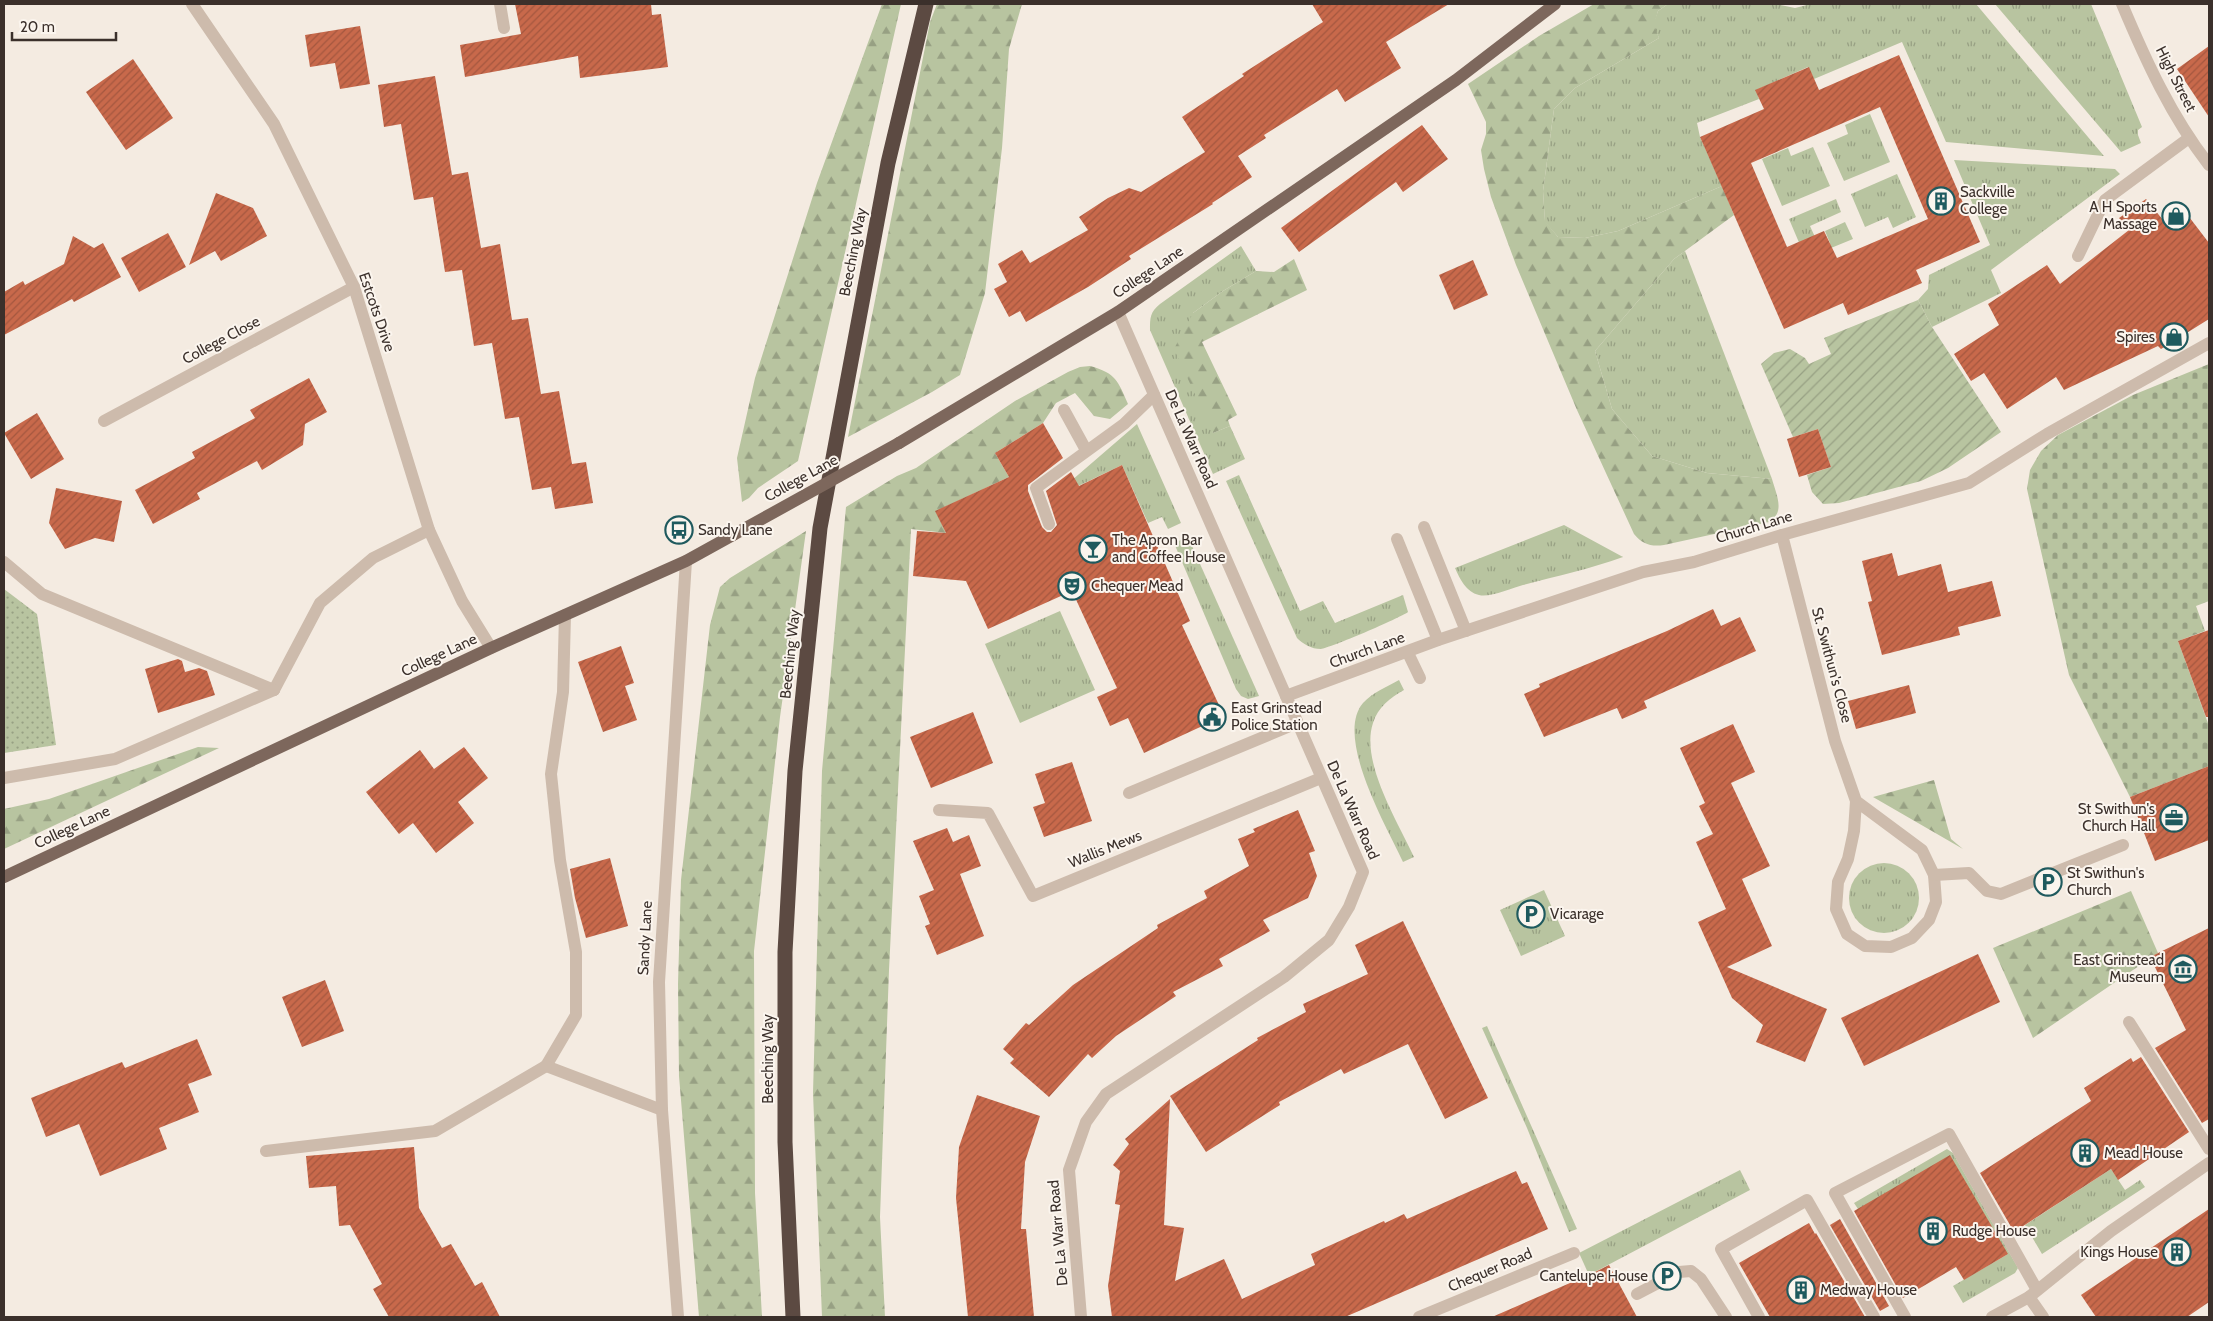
<svg xmlns="http://www.w3.org/2000/svg" width="2213" height="1321" viewBox="0 0 2213 1321" font-family="Cabin,sans-serif">
<style>
.grass{fill:url(#grass-tufts)}
.forest{fill:url(#forest-firs)}
.cemetery{fill:url(#cemetery-stones)}
.park{fill:url(#park-dots)}
.garden{fill:url(#garden-furrows)}
.building{fill:url(#building-hatch);fill-rule:evenodd}
.lines{fill:none;stroke-linecap:round;stroke-linejoin:round}
.minor{stroke:#cdbbac;stroke-width:12}
.major{stroke:#7d675c;stroke-width:12}
.highway{stroke:#5c4a42;stroke-width:15}
.major-bridge{stroke:#7d675c;stroke-width:12}
.labels{text-anchor:middle;stroke-width:4;stroke-linejoin:round;paint-order:stroke}
.street-label{font-size:15px;fill:#3b302b;stroke:#fbf5ee}
.poi-label{font-size:15px;fill:#3b302b;stroke:#fbf5ee;text-anchor:start}
</style>
<defs>
<pattern id="grass-tufts" width="24" height="20" patternUnits="userSpaceOnUse" patternTransform="scale(1.25)"><rect width="24" height="20" fill="#b8c4a0"/><path d="M3 7l-1-3M5 7V3M7 7l1-3M15 17l-1-3M17 17v-4M19 17l1-3" fill="none" stroke="#97a083"/></pattern>
<pattern id="forest-firs" width="22" height="20" patternUnits="userSpaceOnUse" patternTransform="scale(1.25)"><rect width="22" height="20" fill="#b8c4a0"/><path d="M5 1l3.5 6h-7zM16 11l3.5 6h-7z" fill="#97a083"/></pattern>
<pattern id="cemetery-stones" width="16" height="16" patternUnits="userSpaceOnUse" patternTransform="scale(1.25)"><rect width="16" height="16" fill="#b8c4a0"/><path d="M2 7V4a2 2 0 0 1 4 0v3zM10 15v-3a2 2 0 0 1 4 0v3z" fill="#97a083"/></pattern>
<pattern id="park-dots" width="8" height="8" patternUnits="userSpaceOnUse" patternTransform="scale(1.25)"><rect width="8" height="8" fill="#b8c4a0"/><path d="M2 2h.1M6 6h.1" fill="none" stroke="#97a083" stroke-width="1.8" stroke-linecap="round"/></pattern>
<pattern id="garden-furrows" width="10" height="10" patternUnits="userSpaceOnUse" patternTransform="scale(1.25)"><rect width="10" height="10" fill="#b8c4a0"/><path d="M-1 1l2-2M0 10L10 0M9 11l2-2" fill="none" stroke="#97a083"/></pattern>
<pattern id="building-hatch" width="6" height="6" patternUnits="userSpaceOnUse" patternTransform="scale(1.25)"><rect width="6" height="6" fill="#c8694b"/><path d="M-1 1l2-2M0 6l6-6M5 7l2-2" fill="none" stroke="#a4573f"/></pattern>
</defs>
<rect width="100%" height="100%" fill="#f4ebe1"/>
<g class="grass">
<path d="M1668,4H1776L1795,8L1811,4H1976L2104,156L1946,142L1902,42L1814,79L1808,67L1756,90L1759,99L1697,123L1700,137L1722,186L1618,231L1585,238L1558,237L1545,222L1543,191L1554,109L1575,88L1659,38L1653,25L1658,11Z"/>
<path d="M1995,4H2091L2142,127L2138,130V135L2141,143L2121,152Z"/>
<path d="M1870,114L1890,162L1844,181L1827,143L1848,134L1845,125Z"/>
<path d="M1813,147L1830,186L1782,206L1762,159L1788,148L1791,156Z"/>
<path d="M1954,160L2115,169L2120,174L1991,270L2001,293L1932,327L1918,300L1928,289L1929,275L1990,245Z"/>
<path d="M1897,174L1916,217L1893,228L1888,217L1865,227L1851,194Z"/>
<path d="M1836,199L1841,212L1810,226L1820,248L1830,243L1825,231L1845,222L1853,239L1831,248L1809,266L1789,219Z"/>
<path d="M1241,246L1256,271L1223,291L1193,313L1213,433L1230,426L1245,459L1213,474L1150,330C1150,318 1150,312 1160,304Z"/>
<path d="M1685,251L1772,479L1707,473L1652,456L1612,409L1595,351L1674,259Z"/>
<path d="M1137,424L1181,523L1168,529L1162,517L1148,523L1122,465L1049,500Z"/>
<path d="M1239,475L1300,611L1323,601L1335,623L1403,595L1408,612C1400,618 1330,648 1321,649C1311,649 1303,644 1297,638L1226,481Z"/>
<path d="M1564,525L1623,557C1590,569 1557,576 1523,585C1512,588 1489,598 1479,595C1466,592 1460,579 1455,568Z"/>
<path d="M1188,537L1259,696L1248,699L1241,696L1236,689L1174,543Z"/>
<path d="M1060,611L1095,690L1020,723L985,644Z"/>
<path d="M1399,680L1404,690C1390,698 1378,707 1373,723C1360,762 1398,822 1414,857L1403,862C1387,827 1334,737 1363,703C1373,692 1387,687 1399,680Z"/>
<circle cx="1884" cy="898" r="35"/>
<path d="M1544,890L1565,936L1521,956L1500,910Z"/>
<path d="M1487,1026L1577,1229L1569,1232L1527,1128L1482,1028Z"/>
<path d="M1947,1149L1953,1153L2018,1268L2015,1273L1963,1303L1953,1286L2008,1254L1858,1209L1854,1203Z"/>
<path d="M2111,1169L2125,1190L2140,1180L2145,1187L2042,1254L2025,1225Z"/>
<path d="M1740,1170L1750,1190L1589,1275L1579,1253Z"/>
</g>
<g class="forest">
<path d="M882,4H901L798,461L758,488L749,498L742,502L737,458L755,378L817,183Z"/>
<path d="M937,4H1022L1009,49L1002,148L985,293L960,375L932,392L848,437L930,22Z"/>
<path d="M1594,4H1668L1658,11L1654,25L1659,38L1575,88L1554,109L1543,191L1545,221L1558,237L1585,238L1618,231L1722,186L1734,215L1674,259L1595,351L1612,409L1652,456L1707,473L1772,479C1776,494 1786,512 1769,522L1664,545C1651,547 1642,544 1634,534L1577,410L1516,265L1491,197L1484,169L1481,150L1486,134V122L1468,84L1539,36Z"/>
<path d="M1294,259L1307,290L1202,342L1237,415L1228,420L1230,426L1213,433L1174,349L1193,313L1223,291L1256,271L1274,272Z"/>
<path d="M1090,366C1116,373 1118,381 1128,404L1110,419L1094,416L1075,393L1056,403L1043,423L995,453L1009,477L936,511L946,533L911,529L889,970L880,1217L885,1317H822L813,1093L822,771L846,507L897,476L916,468L1015,401L1068,372L1080,367Z"/>
<path d="M806,531L780,717L754,951L755,1193L762,1317H699L679,1076L678,984L681,880L710,625L720,587L730,578Z"/>
<path d="M198,747L219,748L4,849V809L49,799Z"/>
<path d="M1934,780L1951,839L1963,849L1873,797Z"/>
<path d="M2131,891L2158,953L2033,1038L1993,948Z"/>
</g>
<path class="cemetery" d="M2209,364V601L2196,606L2205,631L2178,641L2209,726V766L2130,797L2069,675L2027,489L2030,470L2041,451L2058,435L2133,395Z"/>
<path class="park" d="M4,589L37,614L56,745L4,753Z"/>
<path class="garden" d="M1918,300L1932,327L2001,432L1948,468L1921,481L1839,503L1823,504L1812,492L1807,475L1831,467L1818,429L1793,437L1761,364L1774,353L1790,349L1805,358L1809,364L1831,354L1824,338Z"/>
<g class="building">
<path d="M515,4H651L652,15L661,14L668,67L580,78L578,56L465,77L460,45L521,34Z"/>
<path d="M1312,4H1449L1386,42L1401,68L1345,102L1337,89L1264,135L1266,138L1238,156L1252,177L1212,203L1213,204L1129,256L1131,259L1088,287L1026,322L1020,311L1009,317L994,289L1007,282L998,264L1022,250L1030,263L1088,230L1079,217L1108,198L1129,188L1141,192L1205,152L1182,117L1244,76L1242,74L1323,22Z"/>
<path d="M360,26L370,84L340,89L335,63L310,67L305,35Z"/>
<path d="M2209,46V117L2177,69Z"/>
<path d="M1899,55L1980,242L1916,270L1922,283L1848,315L1843,303L1784,329L1700,137L1764,109L1755,90L1809,67L1819,90ZM1880,107L1928,219L1837,258L1824,231L1787,247L1751,163Z"/>
<path d="M133,59L173,118L126,150L86,92Z"/>
<path d="M435,76L452,175L468,172L481,248L500,244L512,320L528,318L541,394L559,391L572,464L586,462L593,503L555,509L551,487L532,490L519,417L505,419L492,343L474,346L462,270L445,272L433,197L414,200L401,124L384,127L378,85Z"/>
<path d="M1422,125L1448,159L1403,192L1396,182L1299,252L1281,228Z"/>
<path d="M216,193L253,208L267,236L221,261L215,251L189,265Z"/>
<path d="M2146,199L2163,220L2180,205L2209,243V319L2161,349L2158,346L2064,390L2056,377L2007,409L1984,373L1971,381L1954,354L1999,325L1988,304L2047,265L2060,284L2129,230L2119,218Z"/>
<path d="M168,233L186,267L139,292L121,258Z"/>
<path d="M73,236L94,248L103,243L121,277L74,302L72,299L4,335V292L23,281L25,285L64,264Z"/>
<path d="M1473,260L1488,295L1454,310L1439,275Z"/>
<path d="M309,378L327,412L305,424L303,445L262,470L257,461L197,493L200,499L153,524L135,490L195,458L192,452L255,418L250,410Z"/>
<path d="M37,413L64,459L31,479L4,433Z"/>
<path d="M1043,423L1063,458L1028,485V491L1042,527L1047,532H1051L1057,525L1046,491L1071,472L1079,486L1122,465L1190,621L1182,625L1224,716L1144,753L1128,718L1110,726L1097,697L1117,688L1072,591L988,629L966,581L913,576L917,531L946,533L935,511L1009,477L995,453Z"/>
<path d="M1818,429L1831,467L1799,477L1787,439Z"/>
<path d="M56,488L122,501L114,542L95,538L65,549L49,523Z"/>
<path d="M1892,553L1898,576L1941,564L1948,592L1992,581L2001,616L1958,627L1960,635L1882,655L1868,602L1872,601L1862,561Z"/>
<path d="M1713,609L1721,626L1740,617L1756,651L1644,701L1647,708L1622,719L1617,708L1544,737L1524,694L1540,687L1539,684L1667,631Z"/>
<path d="M2209,630V717H2206L2178,641Z"/>
<path d="M621,646L634,683L625,686L637,720L603,732L578,662Z"/>
<path d="M178,659L182,661L185,672L199,668L207,671L215,695L158,713L145,669Z"/>
<path d="M1909,685L1916,713L1856,729L1848,701Z"/>
<path d="M973,712L993,763L931,788L910,737Z"/>
<path d="M1733,724L1755,772L1731,783L1770,866L1742,879L1772,946L1727,967L1827,1009L1805,1062L1756,1042L1763,1025L1732,998L1698,922L1726,909L1696,842L1713,834L1699,806L1705,803L1680,748Z"/>
<path d="M464,747L488,778L458,802L474,823L436,853L413,823L399,834L366,792L420,750L434,769Z"/>
<path d="M1072,762L1092,821L1044,837L1033,807L1045,803L1035,774Z"/>
<path d="M2209,766V840L2155,861L2130,797Z"/>
<path d="M1298,810L1315,851L1309,853L1317,876L1308,898L1263,920L1270,931L1219,959L1223,966L1173,992L1176,996L1116,1036L1092,1058L1088,1054L1049,1097L1010,1063L1014,1059L1003,1049L1026,1023L1029,1025L1073,985L1158,928L1157,925L1207,898L1204,891L1249,866L1238,839L1255,832L1253,829Z"/>
<path d="M947,828L953,842L969,835L981,866L960,874L984,936L937,955L925,926L930,924L919,896L934,890L913,841Z"/>
<path d="M610,858L628,926L586,938L575,898L570,869Z"/>
<path d="M1403,921L1488,1098L1445,1119L1408,1044L1344,1074L1341,1069L1279,1102L1280,1105L1206,1152L1170,1096L1258,1040L1257,1038L1306,1012L1303,1004L1368,974L1355,945Z"/>
<path d="M2209,928V1119L2202,1123L2155,1048L2186,1030L2150,957Z"/>
<path d="M1978,954L2000,1002L1864,1066L1841,1018Z"/>
<path d="M325,980L344,1031L302,1047L282,997Z"/>
<path d="M197,1039L212,1075L188,1084L199,1112L159,1128L167,1149L100,1176L79,1124L46,1137L31,1098L122,1062L125,1068Z"/>
<path d="M2141,1057L2189,1132L2118,1180L2111,1169L2014,1232L1980,1173L2091,1101L2084,1088L2131,1058L2133,1062Z"/>
<path d="M977,1095L1040,1116L1025,1162L1021,1229H1026L1034,1317H968L956,1198L959,1147Z"/>
<path d="M1170,1099L1164,1225L1184,1228L1175,1281L1224,1259L1242,1299L1315,1265L1311,1254L1384,1221L1385,1223L1404,1214L1407,1219L1516,1171L1522,1184L1527,1182L1548,1229L1345,1317H1112L1108,1286L1120,1205L1115,1204L1120,1171L1113,1165L1129,1144L1125,1139Z"/>
<path d="M414,1147L419,1208L442,1248L451,1244L475,1286L482,1282L500,1317H389L373,1289L382,1284L350,1225L339,1226L336,1186L309,1188L306,1156Z"/>
<path d="M1950,1155L2008,1254L1964,1280L1956,1267L1903,1298L1854,1211Z"/>
<path d="M2209,1209V1302L2187,1317H2096L2081,1295Z"/>
<path d="M1840,1219L1889,1306L1880,1311L1830,1225Z"/>
<path d="M1809,1223L1815,1234L1816,1233L1865,1317H1770L1739,1263Z"/>
<path d="M1609,1265L1637,1317H1492L1593,1273Z"/>
</g>
<g class="lines">
<g class="minor">
<path d="M192,4L274,124L354,287L429,530L462,601L491,648"/>
<path d="M500,4L504,28"/>
<path d="M2122,4C2146,61 2171,116 2209,165"/>
<path d="M2078,256L2105,200L2189,138"/>
<path d="M1064,410L1086,450"/>
<path d="M104,421L354,287"/>
<path d="M1049,524L1036,488L1124,424L1154,395"/>
<path d="M1424,527L1466,631"/>
<path d="M1782,535L1835,741L1856,801L1854,831L1848,859L1838,882L1836,909L1847,934L1865,946L1891,947L1912,938L1929,920L1936,902L1934,875L1922,850L1856,801"/>
<path d="M1397,539L1438,640"/>
<path d="M4,562L42,594L274,690"/>
<path d="M565,615L563,692L551,774L560,860L576,952V1015L546,1066L662,1110"/>
<path d="M1408,653L1420,678"/>
<path d="M274,690L320,603L373,558L429,530"/>
<path d="M1286,696L1438,640L1643,572L1694,562L1782,535L1969,483L2047,434L2209,343"/>
<path d="M4,778L115,759L274,690"/>
<path d="M1129,793L1297,723"/>
<path d="M939,810L988,813L1033,896L1321,778"/>
<path d="M1934,875L1969,873L1987,891L2001,894L2123,845"/>
<path d="M2129,1022L2209,1149"/>
<path d="M266,1151L435,1131L546,1066"/>
<path d="M1637,1294L1679,1272L1691,1271L1701,1279L1726,1317"/>
<path d="M2029,1297L2043,1317"/>
<path d="M678,1317L662,1110L659,982L686,561"/>
<path d="M1081,1317L1069,1170L1086,1122L1106,1094L1284,977L1329,940L1349,907L1363,872L1118,312"/>
<path d="M1419,1317L1574,1253"/>
<path d="M1759,1317L1721,1249L1807,1200L1874,1317"/>
<path d="M1905,1317L1835,1193L1949,1134L2037,1290"/>
<path d="M1992,1317L2029,1297L2111,1231L2209,1163"/>
</g>
<g class="major">
<path d="M899,443L1118,312L1456,80L1555,4"/>
<path d="M4,877L491,648L686,561L733,535"/>
</g>
<path class="highway" d="M793,1317L785,1142V952L795,771L820,528L888,163L926,4"/>
<path class="major-bridge" d="M733,535L899,443"/>
</g>
<defs>
<g id="building-ring" transform="scale(1.4375)"><circle r="9.5" fill="#fbf5ee" stroke="#1f5a5e" stroke-width="1.5"/><path d="M-4-6H4V6H1V3H-1V6H-4ZM-2.5-4.3h1.7v1.8h-1.7ZM.8-4.3h1.7v1.8H.8ZM-2.5-1h1.7V.8h-1.7ZM.8-1h1.7V.8H.8Z" fill="#1f5a5e"/></g>
<g id="shop-ring" transform="scale(1.4375)"><circle r="9.5" fill="#fbf5ee" stroke="#1f5a5e" stroke-width="1.5"/><path d="M-5-2.5h2.3a2.7 3.5 0 0 1 5.4 0H5L5.5 6h-11ZM-1.5-2.5h3a1.5 2.3 0 0 0-3 0Z" fill="#1f5a5e"/></g>
<g id="bus-ring" transform="scale(1.4375)"><circle r="9.5" fill="#fbf5ee" stroke="#1f5a5e" stroke-width="1.5"/><path d="M-5-6H5V4H4V6H2V4H-2V6H-4V4H-5ZM-3.5-4V0h7V-4ZM-3.5 1.2v1.5H-2V1.2ZM2 1.2v1.5H3.5V1.2Z" fill="#1f5a5e"/></g>
<g id="bar-ring" transform="scale(1.4375)"><circle r="9.5" fill="#fbf5ee" stroke="#1f5a5e" stroke-width="1.5"/><path d="M-6-5H6L.8 .8V4.5H3.5V6h-7V4.5H-.8V.8Z" fill="#1f5a5e"/></g>
<g id="theatre-ring" transform="scale(1.4375)"><circle r="9.5" fill="#fbf5ee" stroke="#1f5a5e" stroke-width="1.5"/><path d="M-5-5.5Q0-4 5-5.5V0Q5 5 0 6Q-5 5-5 0ZM-3.3-2.5H-1v1.5H-3.3ZM1-2.5H3.3v1.5H1ZM-2.8 1Q0 5.5 2.8 1Z" fill="#1f5a5e"/></g>
<g id="civic-ring" transform="scale(1.4375)"><circle r="9.5" fill="#fbf5ee" stroke="#1f5a5e" stroke-width="1.5"/><path d="M-.6-6.5H3V-4.5H.6V-3L4-1V1h2V6H-6V1h2V-1L-.6-3ZM-1.2 2.5V6h2.4V2.5Z" fill="#1f5a5e"/></g>
<g id="office-ring" transform="scale(1.4375)"><circle r="9.5" fill="#fbf5ee" stroke="#1f5a5e" stroke-width="1.5"/><path d="M-6-3h4V-5.5h4V-3h4V5H-6ZM-1-4.5V-3h2v-1.5ZM-6 0V1H6V0Z" fill="#1f5a5e"/></g>
<g id="parking-ring" transform="scale(1.4375)"><circle r="9.5" fill="#fbf5ee" stroke="#1f5a5e" stroke-width="1.5"/><path d="M-3.5-5.5H1a3.5 3.5 0 0 1 0 7H-1V5.5H-3.5ZM-1-3.4V-.6H.8a1.4 1.4 0 0 0 0-2.8Z" fill="#1f5a5e"/></g>
<g id="museum-ring" transform="scale(1.4375)"><circle r="9.5" fill="#fbf5ee" stroke="#1f5a5e" stroke-width="1.5"/><path d="M0-6L6-3V-2H-6V-3ZM-5-1h2V3h-2ZM-1-1h2V3h-2ZM3-1h2V3H3ZM-6 4H6V6H-6Z" fill="#1f5a5e"/></g>
</defs>
<g fill-rule="evenodd">
<use href="#building-ring" x="1941" y="201"/>
<use href="#shop-ring" x="2176" y="216"/>
<use href="#shop-ring" x="2174" y="337"/>
<use href="#bus-ring" x="679" y="530"/>
<use href="#bar-ring" x="1093" y="549"/>
<use href="#theatre-ring" x="1072" y="586"/>
<use href="#civic-ring" x="1212" y="717"/>
<use href="#office-ring" x="2174" y="818"/>
<use href="#parking-ring" x="2048" y="882"/>
<use href="#parking-ring" x="1531" y="914"/>
<use href="#museum-ring" x="2183" y="969"/>
<use href="#building-ring" x="2085" y="1153"/>
<use href="#building-ring" x="1933" y="1231"/>
<use href="#building-ring" x="2177" y="1252"/>
<use href="#parking-ring" x="1667" y="1276"/>
<use href="#building-ring" x="1801" y="1290"/>
</g>
<g class="labels">
<g class="street-label">
<text transform="translate(2176 79) rotate(63)" y="5">High Street</text>
<text transform="translate(853 252) rotate(-79)" y="5">Beeching Way</text>
<text transform="translate(1148 272) rotate(-34)" y="5">College Lane</text>
<text transform="translate(377 312) rotate(71)" y="5">Estcots Drive</text>
<text transform="translate(221 340) rotate(-28)" y="5">College Close</text>
<text transform="translate(1191 439) rotate(66)" y="5">De La Warr Road</text>
<text transform="translate(801 478) rotate(-29)" y="5">College Lane</text>
<text transform="translate(1754 527) rotate(-17)" y="5">Church Lane</text>
<text transform="translate(1367 650) rotate(-20)" y="5">Church Lane</text>
<text transform="translate(790 654) rotate(-84)" y="5">Beeching Way</text>
<text transform="translate(439 655) rotate(-25)" y="5">College Lane</text>
<text transform="translate(1832 665) rotate(75)" y="5">St. Swithun's Close</text>
<text transform="translate(1353 810) rotate(66)" y="5">De La Warr Road</text>
<text transform="translate(72 827) rotate(-25)" y="5">College Lane</text>
<text transform="translate(1105 849) rotate(-22)" y="5">Wallis Mews</text>
<text transform="translate(645 938) rotate(-87)" y="5">Sandy Lane</text>
<text transform="translate(768 1059) rotate(-90)" y="5">Beeching Way</text>
<text transform="translate(1058 1233) rotate(-95)" y="5">De La Warr Road</text>
<text transform="translate(1490 1270) rotate(-23)" y="5">Chequer Road</text>
</g>
<g class="poi-label">
<text x="1960" y="197">Sackville<tspan x="1960" dy="17">College</tspan></text>
<text x="2157" y="212" text-anchor="end">A H Sports<tspan x="2157" dy="17">Massage</tspan></text>
<text x="2155" y="342" text-anchor="end">Spires</text>
<text x="698" y="535">Sandy Lane</text>
<text x="1112" y="545">The Apron Bar<tspan x="1112" dy="17">and Coffee House</tspan></text>
<text x="1091" y="591">Chequer Mead</text>
<text x="1231" y="713">East Grinstead<tspan x="1231" dy="17">Police Station</tspan></text>
<text x="2155" y="814" text-anchor="end">St Swithun's<tspan x="2155" dy="17">Church Hall</tspan></text>
<text x="2067" y="878">St Swithun's<tspan x="2067" dy="17">Church</tspan></text>
<text x="1550" y="919">Vicarage</text>
<text x="2164" y="965" text-anchor="end">East Grinstead<tspan x="2164" dy="17">Museum</tspan></text>
<text x="2104" y="1158">Mead House</text>
<text x="1952" y="1236">Rudge House</text>
<text x="2158" y="1257" text-anchor="end">Kings House</text>
<text x="1648" y="1281" text-anchor="end">Cantelupe House</text>
<text x="1820" y="1295">Medway House</text>
</g>
</g>
<rect width="2213" height="1321" fill="none" stroke="#3b302b" stroke-width="10"/>
<path d="M12 32v8h104v-8" fill="none" stroke="#3b302b" stroke-width="2.5"/>
<text x="20" y="32" font-size="15" fill="#3b302b" stroke="#fbf5ee" stroke-width="4" paint-order="stroke">20 m</text>
</svg>
